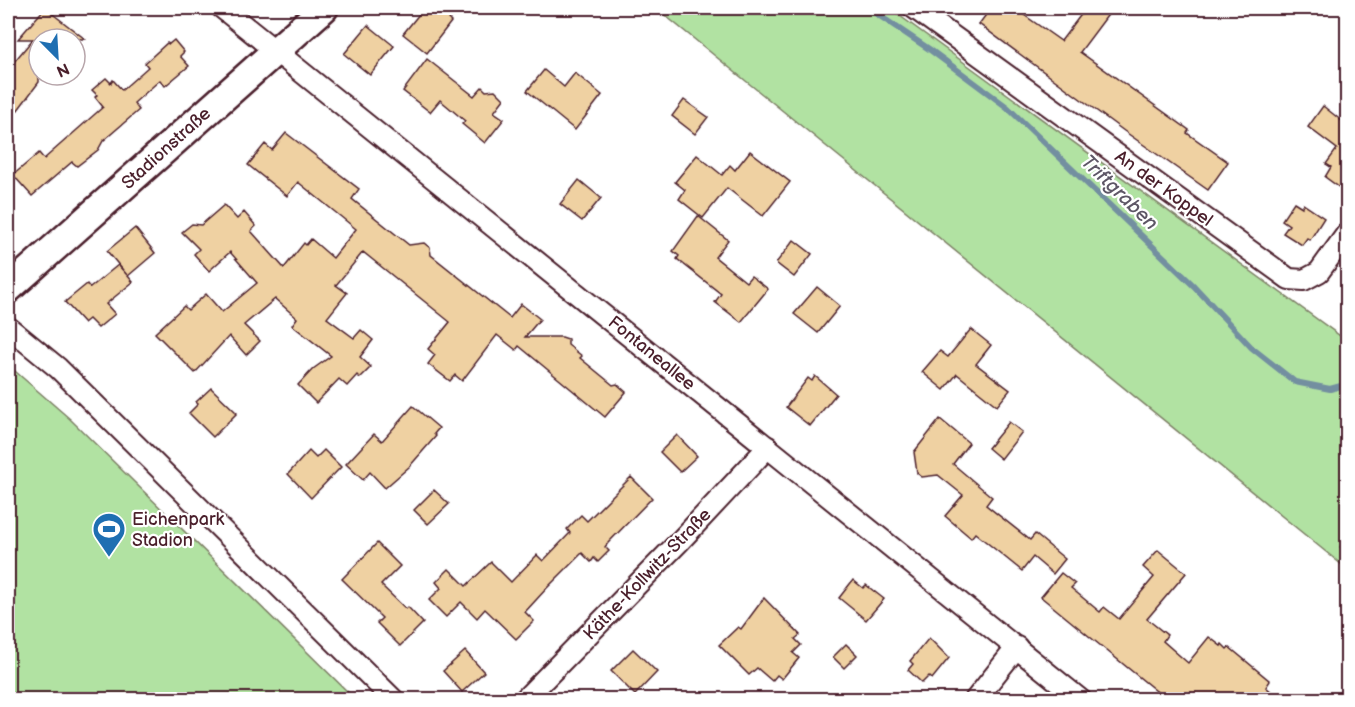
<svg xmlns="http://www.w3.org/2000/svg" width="1355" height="707" viewBox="0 0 1355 707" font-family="'Balsamiq Sans',sans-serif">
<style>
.green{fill:#b1e2a2;stroke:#7e8066;stroke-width:1.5}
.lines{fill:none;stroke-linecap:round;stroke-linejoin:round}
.stream{stroke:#738fa0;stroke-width:6}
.building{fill:#efd1a2;stroke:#4a1f2b;stroke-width:1.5}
.street-casing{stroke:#4a1f2b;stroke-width:24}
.secondary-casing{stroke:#4a1f2b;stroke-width:32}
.street{stroke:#fff;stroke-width:20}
.secondary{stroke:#fff;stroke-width:27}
.labels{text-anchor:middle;stroke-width:4.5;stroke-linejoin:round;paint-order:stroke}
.street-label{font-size:18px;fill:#4a1f2b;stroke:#fff}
.poi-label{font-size:18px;fill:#4a1f2b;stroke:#fff;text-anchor:start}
.water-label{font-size:20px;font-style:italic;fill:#5e5766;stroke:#fff}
</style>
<rect width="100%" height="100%" fill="#fff"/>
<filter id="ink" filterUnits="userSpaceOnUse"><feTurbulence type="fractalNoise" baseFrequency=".0167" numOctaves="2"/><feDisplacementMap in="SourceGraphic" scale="12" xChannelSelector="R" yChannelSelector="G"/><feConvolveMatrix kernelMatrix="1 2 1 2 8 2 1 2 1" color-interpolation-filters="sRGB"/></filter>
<g filter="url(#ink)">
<g class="green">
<path d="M656,8H889L1347,341L1348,537L1340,547L1347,554V569Z"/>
<path d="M8,365L70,419L355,699H8Z"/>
</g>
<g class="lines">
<path class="stream" d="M868,8L929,49L1007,107L1194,286L1252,348L1295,382L1330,389L1348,384"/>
</g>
<g class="building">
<path d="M45,8L85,39H39V82L8,123V69L33,39H18Z"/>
<path d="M424,8H459L449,20L451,22L427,53L403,34Z"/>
<path d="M991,8H1014L1061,41L1086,8H1113L1080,52L1189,130L1187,133L1228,162L1208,190L1124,131L979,24Z"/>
<path d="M368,25L394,46L370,75L344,54Z"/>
<path d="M174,40L184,52L180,56L189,66L165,86L160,80L134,103L139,110L103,141L98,150L77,166L72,162L32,196L13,175L39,153L44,159L103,107L95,97L97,95L92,90L106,78L111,83L113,80L122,90L148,67L145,63L167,43L169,44Z"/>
<path d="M427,59L474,96L482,87L486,91L495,90L504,99L494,112L504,119L485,143L462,124L465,121L440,100L430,112L403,91Z"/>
<path d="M544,70L564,87L575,73L602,95L575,130L527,91Z"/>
<path d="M684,100L708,117L695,134L672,116Z"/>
<path d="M1323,106L1347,125V193L1325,177L1331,167L1326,164L1337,149L1308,127Z"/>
<path d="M286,133L359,189L352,199L409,245L424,243L430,248L431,255L510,318L521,304L540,319L525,337H562L568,339V345L582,356L580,358L613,385L617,384L626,392L605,417L519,346L516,350L497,335L462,381L455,375L450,381L428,364L435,355L428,349L450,322L363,252L336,285L347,293L327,318L354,338L361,330L373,340L360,357L371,367L360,378L357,375L347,386L339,379L316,403L298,385L313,369L331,356L292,325L297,318L275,299L244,325L260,341L246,355L229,336L195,373L155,333L184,306L188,310L206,294L222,312L257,283L230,252L209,271L194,254L199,249L182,232L192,224L201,225L224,205L237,219L244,212L256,226L251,231L284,268L304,243L306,245L311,239L333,258L356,229L298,182L287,196L248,165L265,144L272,150Z"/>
<path d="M750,151L790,182L763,216L727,188L703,218L679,199L685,190L675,182L697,155L722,175L730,165L735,170Z"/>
<path d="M579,180L601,198L582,221L560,204Z"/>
<path d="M1294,202L1302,207L1303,204L1324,218L1310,240L1307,238L1302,245L1283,233L1289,225L1282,220Z"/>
<path d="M698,216L728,240L715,257L746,282L751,276L768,289L741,322L715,302L721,294L677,259L679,256L673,251Z"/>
<path d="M135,228L155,253L128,276L133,282L106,304L115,314L98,328L89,319L84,323L65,302L87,284L90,288L118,265L127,275L107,251Z"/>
<path d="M794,240L812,254L794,277L776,263Z"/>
<path d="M817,287L840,306L818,333L794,314Z"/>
<path d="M971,329L991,345L976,364L1010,390L997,406L957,374L944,390L922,372L940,351L948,357Z"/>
<path d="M815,376L836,394L810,426L786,407L808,378L812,381Z"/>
<path d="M211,388L237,413L213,437L189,413L198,404L196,402Z"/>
<path d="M413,406L439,428L434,434L436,436L409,467L385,488L370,472L363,480L346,464L374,434L382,441Z"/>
<path d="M940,419L969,443L953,464L992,497L986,505L1030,540L1035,534L1065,559L1053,574L1033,557L1022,571L975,533L971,538L945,516L963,495L938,475L922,477L917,473L914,452Z"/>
<path d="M1009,422L1022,432L1001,459L988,448Z"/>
<path d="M677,435L697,456L680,472L660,452Z"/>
<path d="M324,450L341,467L311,498L288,474L309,451L316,458Z"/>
<path d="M631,477L652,498L608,543L605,547L609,551L598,562L594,558L591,562L582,553L547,588L525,612L534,621L516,639L485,609L477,618L461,602L446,617L429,600L441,588L436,582L449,569L466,586L491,562L511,582L537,555L543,561L570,533L567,529L581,515L587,521Z"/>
<path d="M434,490L449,504L428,524L414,510Z"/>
<path d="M377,543L400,566L381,585L406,609L408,607L423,623L400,646L377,623L382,618L342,579Z"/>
<path d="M1158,550L1186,573L1147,619L1167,635L1163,641L1188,663L1209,637L1221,646L1222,644L1227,649L1229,647L1270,681L1266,687L1280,699H1166L1041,597L1061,573L1075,584L1071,588L1100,612L1104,607L1119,619L1154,577L1143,567Z"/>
<path d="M853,580L863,588L866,585L884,599L866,620L839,598Z"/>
<path d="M764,598L800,635L795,639L801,645L793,653L799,658L782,679L777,675L772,681L757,668L749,675L719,645L738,627L741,629Z"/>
<path d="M929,638L949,658L932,679L929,676L922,683L908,670L913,664L910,661Z"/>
<path d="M846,644L857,655L844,668L833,657Z"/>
<path d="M633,649L657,672L635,695L611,671Z"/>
<path d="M465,651L484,672L462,692L443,671Z"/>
</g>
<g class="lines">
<g class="street-casing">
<g id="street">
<path d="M222,8L1081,700"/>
<path d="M914,8L1289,279L1304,280L1319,272L1348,232"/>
<path d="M8,327L58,368L394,700"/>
<path d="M524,700L680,541L768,447"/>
<path d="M975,700L1017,647"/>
</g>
</g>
<g class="secondary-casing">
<path id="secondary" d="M8,289L324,8"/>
</g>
<use href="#street" class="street"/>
<use href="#secondary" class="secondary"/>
</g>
</g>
<defs>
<g id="stadium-pin" transform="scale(1.725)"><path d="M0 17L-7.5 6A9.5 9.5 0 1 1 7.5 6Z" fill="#1f6fb2" stroke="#fff"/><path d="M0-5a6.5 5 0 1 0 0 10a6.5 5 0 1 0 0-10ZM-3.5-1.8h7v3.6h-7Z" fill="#fff"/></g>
</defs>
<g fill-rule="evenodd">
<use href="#stadium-pin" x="109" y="529"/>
</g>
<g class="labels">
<g class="street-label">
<text transform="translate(166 148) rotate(-42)" y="6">Stadionstraße</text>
<text transform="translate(1164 188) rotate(36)" y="6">An der Koppel</text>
<text transform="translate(652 353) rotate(39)" y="6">Fontaneallee</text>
<text transform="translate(647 574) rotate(-46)" y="6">Käthe-Kollwitz-Straße</text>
</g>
<g class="poi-label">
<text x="132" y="525">Eichenpark<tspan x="132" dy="21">Stadion</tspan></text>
</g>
<g class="water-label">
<text transform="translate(1120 192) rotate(44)" y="7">Triftgraben</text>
</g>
</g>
<rect width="1355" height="707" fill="none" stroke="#fff" stroke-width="30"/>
<rect x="15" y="15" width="1325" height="677" fill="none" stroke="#4a1f2b" stroke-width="2" filter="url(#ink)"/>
<g transform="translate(57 57) rotate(156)"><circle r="28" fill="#ffffff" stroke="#b7a5aa" stroke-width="1.5"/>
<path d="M0-4.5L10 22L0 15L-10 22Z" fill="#1f6fb2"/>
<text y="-9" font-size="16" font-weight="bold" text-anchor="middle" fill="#4a1f2b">N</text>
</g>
</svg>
